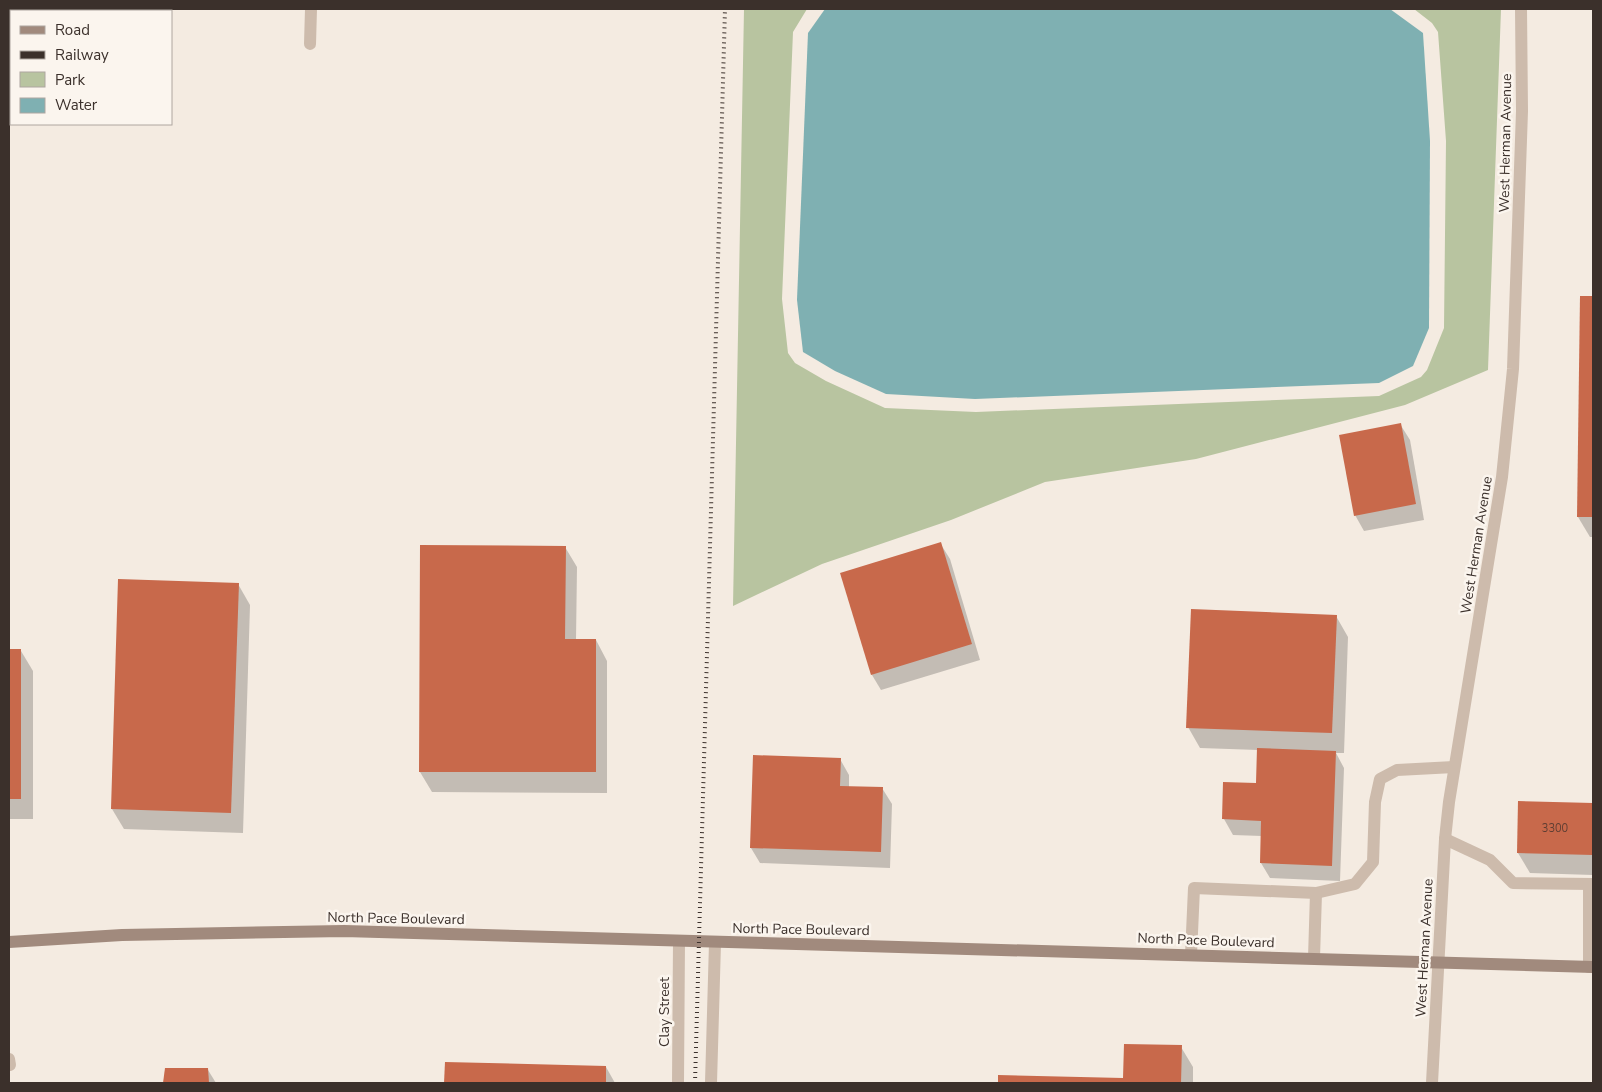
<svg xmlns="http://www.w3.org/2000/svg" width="1602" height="1092" viewBox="0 0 1602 1092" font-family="'Nunito Sans',sans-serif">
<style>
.green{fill:#b8c4a0}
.water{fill:#7fb0b2}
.shadow{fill:#0003}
.building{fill:#c8694b}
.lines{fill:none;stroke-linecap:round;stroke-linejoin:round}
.lane{stroke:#cdbbac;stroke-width:12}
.street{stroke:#cdbbac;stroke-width:12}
.secondary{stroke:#a18a7d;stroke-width:12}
.rail{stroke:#3b302b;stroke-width:4;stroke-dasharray:1 4;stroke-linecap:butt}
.labels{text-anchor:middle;stroke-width:5;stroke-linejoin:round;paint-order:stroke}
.number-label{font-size:11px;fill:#5e3e33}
.street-label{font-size:14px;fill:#3b302b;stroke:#fbf5ee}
</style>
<rect width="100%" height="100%" fill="#f4ebe1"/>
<path class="green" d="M744,9H807L793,32L782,299L788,353L795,363L826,381L885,408L976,412L1379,396L1421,377L1427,370L1444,328L1446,141L1438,32L1432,23L1414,9H1501L1488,370L1405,405L1196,459L1045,482L951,520L822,564L733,606Z"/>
<path class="water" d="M825,9H1390L1423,33L1430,141L1429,328L1413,366L1379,383L975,399L886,394L835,371L803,352L797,300L808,33Z"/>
<g class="shadow">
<path d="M1581,297L1593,298V537H1590L1578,517Z"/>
<path d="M1400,424L1410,440L1424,520L1364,531L1355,515Z"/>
<path d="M940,543L950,559L980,660L881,690L872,675Z"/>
<path d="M565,547L577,567L576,640H596L607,661V793L432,792L420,772Z"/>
<path d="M238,584L250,605L243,833L124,829L112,809Z"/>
<path d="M1336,616L1348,637L1344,753H1336L1344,768L1340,881L1270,878L1261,863L1262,836L1233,835L1224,819L1225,783L1257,785L1258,750L1200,748L1188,727Z"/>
<path d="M9,651H21L33,671V819H9Z"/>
<path d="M840,759L849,775V787L882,788L892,804L890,868L760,863L751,848Z"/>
<path d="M1520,802L1593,804V875L1530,873L1518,853Z"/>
<path d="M1181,1047L1193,1067V1083H999V1076L1125,1079Z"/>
<path d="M446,1063L606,1067L615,1083H445Z"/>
<path d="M166,1070H208L216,1083H164Z"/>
</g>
<g class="building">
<path d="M1580,296H1593V517H1577Z"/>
<path d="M1401,423L1416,504L1354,516L1339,435Z"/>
<path d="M941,542L972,644L871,675L840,573Z"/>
<path d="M420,545L566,546L565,639H596V772H419Z"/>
<path d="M118,579L239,583L231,813L111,809Z"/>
<path d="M1191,609L1337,615L1332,733L1186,728Z"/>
<rect x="9" y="649" width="12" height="150"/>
<path d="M1257,748L1336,751L1332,866L1260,863L1261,821L1222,819L1223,782L1256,783Z"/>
<path d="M753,755L841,758L840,786L883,787L881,852L750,848Z"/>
<path d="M1518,801L1593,803V855L1517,853Z"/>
<path d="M1124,1044L1182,1045L1181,1083H998V1075L1123,1078Z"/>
<path d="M445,1062L606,1066V1083H444Z"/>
<path d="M165,1068H208L209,1083H163Z"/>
</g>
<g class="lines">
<g class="lane">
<path d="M1445,839L1490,860L1513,883L1593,884"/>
<path d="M1589,884V967"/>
<path d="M1316,893L1355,884L1373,862L1375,802L1380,779L1397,770L1454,767"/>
<path d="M1191,955L1194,888L1316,893L1314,958"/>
<path d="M9,1059L10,1065"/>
</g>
<g class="street">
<path d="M310,44L311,9"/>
<path d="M678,1083L679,941"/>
<path d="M711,1083L715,943"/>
<path d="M1432,1083L1445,839L1449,802L1502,477L1513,369L1522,111L1521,9"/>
</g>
<path class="secondary" d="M9,942L122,935L344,931L1593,967"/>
<path class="rail" d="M695,1083L725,9"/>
</g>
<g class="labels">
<g class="number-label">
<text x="1555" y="832">3300</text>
</g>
<g class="street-label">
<text transform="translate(1505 143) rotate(-89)" y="5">West Herman Avenue</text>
<text transform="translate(1476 545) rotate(-81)" y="5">West Herman Avenue</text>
<text transform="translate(396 918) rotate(1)" y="5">North Pace Boulevard</text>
<text transform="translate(801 929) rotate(1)" y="5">North Pace Boulevard</text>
<text transform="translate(1206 940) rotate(2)" y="5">North Pace Boulevard</text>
<text transform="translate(1424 948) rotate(-87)" y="5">West Herman Avenue</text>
<text transform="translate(664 1012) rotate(-90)" y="5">Clay Street</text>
</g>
</g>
<rect width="1602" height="1092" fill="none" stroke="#3b302b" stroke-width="20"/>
<rect x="10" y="10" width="162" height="115" fill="#fbf5ee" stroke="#aea6a0"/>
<rect x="20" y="26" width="25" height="8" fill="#a18a7d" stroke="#aea6a0"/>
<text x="55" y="35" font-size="15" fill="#3b302b">Road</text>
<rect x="20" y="51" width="25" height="8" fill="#3b302b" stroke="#aea6a0"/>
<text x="55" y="60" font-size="15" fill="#3b302b">Railway</text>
<rect x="20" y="72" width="25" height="15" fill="#b8c4a0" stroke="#aea6a0"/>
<text x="55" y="85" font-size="15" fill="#3b302b">Park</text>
<rect x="20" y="98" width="25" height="15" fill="#7fb0b2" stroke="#aea6a0"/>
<text x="55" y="110" font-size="15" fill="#3b302b">Water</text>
</svg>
